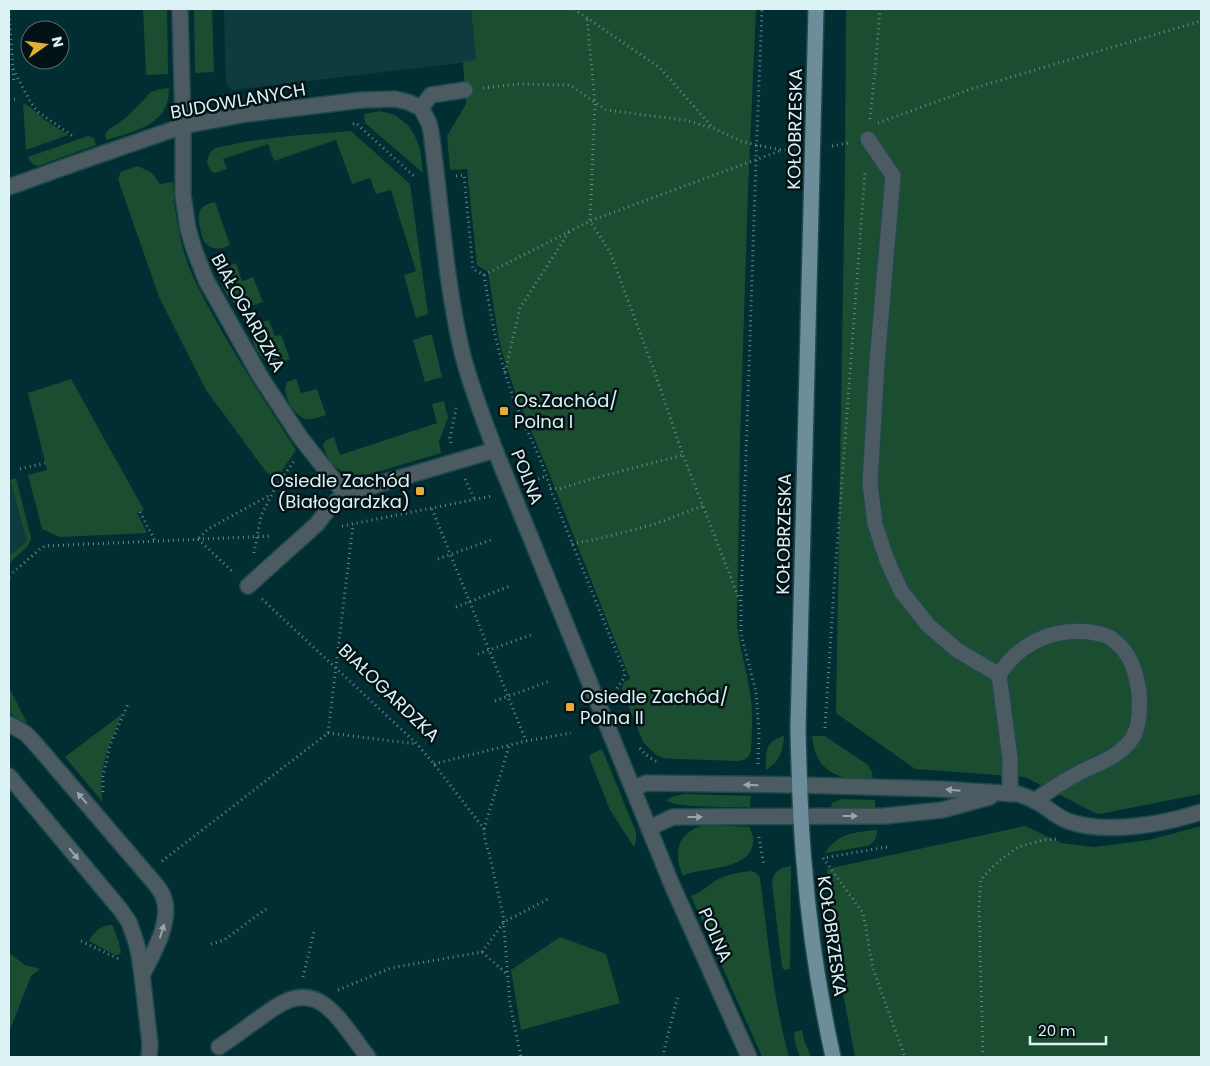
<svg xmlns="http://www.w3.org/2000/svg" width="1210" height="1066" viewBox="0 0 1210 1066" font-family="Poppins,sans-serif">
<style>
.built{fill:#0f3b3f}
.green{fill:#1b4d31}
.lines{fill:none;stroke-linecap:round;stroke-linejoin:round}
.minor-casing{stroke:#1f4a4d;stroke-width:18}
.major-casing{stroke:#1f4a4d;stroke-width:18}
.path{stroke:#66898c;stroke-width:3;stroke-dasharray:1 4;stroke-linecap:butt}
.minor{stroke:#4b5b61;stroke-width:15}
.major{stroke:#6d8d9b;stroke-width:15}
.oneway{fill:#94a7ab}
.poi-dot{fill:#e2af34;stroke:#031315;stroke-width:2}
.labels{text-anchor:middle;stroke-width:5;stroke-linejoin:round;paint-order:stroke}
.street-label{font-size:18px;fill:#dcf3f5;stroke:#031315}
.poi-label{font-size:18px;fill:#dcf3f5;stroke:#031315;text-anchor:start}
</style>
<rect width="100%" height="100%" fill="#002e32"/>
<g class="built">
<path d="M224,9H471L476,61L232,90L226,84Z"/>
<path d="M9,476L27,541L9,556Z"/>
</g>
<g class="green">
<path d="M143,9H167L168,74L146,75Z"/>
<path d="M212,9L214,72L195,73L194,10Z"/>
<path d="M471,9H756L748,191L740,442L737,624C739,647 747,670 750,693C753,712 752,732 751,751C748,758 746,760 739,761L676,759L664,758L656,755L643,742L623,693L622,687L624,682L630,679L547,468L516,395L503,355L498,334L488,272L477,265L467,169L450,170L447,136L466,104L463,62L476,60Z"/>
<path d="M846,9H1201V794L1100,814L1095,813L1025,777L915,769L836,713L845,167Z"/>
<path d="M169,88C170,125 135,131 107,140L105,135L108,130L127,117L151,92L160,89Z"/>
<path d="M23,103L30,107L45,120L68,135L26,150Z"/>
<path d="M380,111L395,115L408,125L415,136L420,149L423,173L365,123L364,114Z"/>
<path d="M351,131L410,184L428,314L416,318L404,275L416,271L391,190L376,194L370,178L352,184L336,140L274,161L268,144L223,159L227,169L215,173L211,171L207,163L209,154L215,148L250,141L289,136Z"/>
<path d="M88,136L94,138L96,145L38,166C33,165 30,162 28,157Z"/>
<path d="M138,166L152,173L160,184L173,182C174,212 180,245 191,272C200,293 212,313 223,333C246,373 271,411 296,450L275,481L264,469L206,390L159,297L118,179L121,172Z"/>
<path d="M215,202L230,245C225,247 219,250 214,248C210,248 206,244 204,241C201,235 196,215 201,209C204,205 210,203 215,202Z"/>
<path d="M236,263L242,281L253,277L263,302C257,304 250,307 244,307C229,306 213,277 225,268C228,265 233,264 236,263Z"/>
<path d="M269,320L275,336L281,335L290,359C285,361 279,364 274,364C260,363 243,334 258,324C260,322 266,321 269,320Z"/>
<path d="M428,335H432L442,377L425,382L413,340Z"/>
<path d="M71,379L144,510L137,513L147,533L60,537L42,529L28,475L47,470L28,393Z"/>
<path d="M296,379L301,393L317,389L326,415C319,417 312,420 306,419C293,416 281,393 287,382Z"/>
<path d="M444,401L448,417L439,442L441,453L370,474C347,478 329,469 323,445L326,440L334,437L340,455L437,423L432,404Z"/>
<path d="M16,478L31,538L28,546L9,563V556L27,541L10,480Z"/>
<path d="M9,687L27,723L25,725L9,712Z"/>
<path d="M122,714C114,733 105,752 102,773C101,782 102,792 102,801L65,757Z"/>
<path d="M784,736C783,752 780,761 766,770C766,752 764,742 784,736Z"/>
<path d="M812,736H825L868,765L872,772L873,781C840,779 816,775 812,736Z"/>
<path d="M602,749L636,832V841L634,847L610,810L589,757L591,754Z"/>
<path d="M685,794L751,796L750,807C734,807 677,808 667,801L668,799C673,796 679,795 685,794Z"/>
<path d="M841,799L875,800V809H835L832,808L831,805L832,803Z"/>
<path d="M709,825L750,827C751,832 754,838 753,842C752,867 712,868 694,872C690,873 686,874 683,876C680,869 678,863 678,856C677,837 693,826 709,825Z"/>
<path d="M1025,826L1061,843L1094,847L1149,840L1201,826V1057H855L842,988L833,932L827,869Z"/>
<path d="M877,830C877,838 875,842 867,846L825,853C838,833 855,832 877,830Z"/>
<path d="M791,866L790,969L784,970L782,967L772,883C773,871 780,868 791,866Z"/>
<path d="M751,871L756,873L760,878C768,938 773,999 789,1057H762L691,896C702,892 706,887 715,881C725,875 739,872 751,871Z"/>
<path d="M111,925L113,926L119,943L121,953L118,955H115L89,941C92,933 102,925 111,925Z"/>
<path d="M560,937L606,954L620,1003L521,1030L511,970Z"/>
<path d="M9,953L25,965L40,969L31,976L9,1032Z"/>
<path d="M802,1030L804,1040L811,1057H800C798,1050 792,1039 795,1032Z"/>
</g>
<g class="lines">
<g class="minor-casing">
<g id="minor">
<path d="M180,9L183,126V195L188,229L194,249L206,280L260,376L300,437L345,494L495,450"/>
<path d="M421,108L431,95L465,90"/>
<path d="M868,139L893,176L877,363L870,483L875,524L887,560L901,591L928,625L957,650L999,675L1010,758V794"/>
<path d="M9,187L73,164L183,126L247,114L362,100L395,99L408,102L421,108L429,123L431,132C441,204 445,277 461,348C469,383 483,417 495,450L672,885L749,1057"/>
<path d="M248,586L317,524L329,508L345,494"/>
<path d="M999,675C1019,643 1053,628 1090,632C1096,633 1104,634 1109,637C1112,638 1115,642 1118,644C1132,657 1136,673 1139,692C1140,705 1140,725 1133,737C1120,758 1097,763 1077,774C1062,782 1048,791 1035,801"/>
<path d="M9,724L25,733L33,741L157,886C159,889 162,893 163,896C173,920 153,954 142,975"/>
<path d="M9,776L120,909L129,922L136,942L139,954L142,975L150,1044L149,1057"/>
<path d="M633,789L646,783L799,785L940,789L1018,794C1025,796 1032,799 1039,803C1049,809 1057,817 1068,821C1106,835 1164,824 1201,812"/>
<path d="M649,828L673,817L884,816L942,810L990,797"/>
<path d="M219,1047C231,1039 242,1031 254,1022C273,1009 295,988 320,1002C339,1013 354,1040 368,1057"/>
</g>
</g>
<g class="major-casing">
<path id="major" d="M816,9L798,729C799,774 800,818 804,862C809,928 819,993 833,1057"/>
</g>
<g class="path">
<path d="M574,9L660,68L713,128L741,141L756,145L782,150H794"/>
<path d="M9,14L14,83"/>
<path d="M13,69L31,103L38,112L74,137"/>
<path d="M483,88L519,84L570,85L606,110L685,120L712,128"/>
<path d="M9,100L15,99"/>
<path d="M870,119L875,71L880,9"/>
<path d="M878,123L971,89L1201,21"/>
<path d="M353,124L356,123L416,178"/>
<path d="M832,146L848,143"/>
<path d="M456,176L464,175L473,269L484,275C491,317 498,355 512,394C524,427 542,457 551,491L625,673C624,681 618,684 616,691"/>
<path d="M484,275L590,221L595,103L587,18"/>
<path d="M505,372L520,308L569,232"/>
<path d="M451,443L450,438L456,408"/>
<path d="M20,469L45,463"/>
<path d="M465,479L475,500"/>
<path d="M529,483L546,476"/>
<path d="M550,488L559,489L591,479L683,455"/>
<path d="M432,509L526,741"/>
<path d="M140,512L155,541"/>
<path d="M342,526L492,496"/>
<path d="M199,538L208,529L270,495"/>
<path d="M198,539L234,573"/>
<path d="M572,544L597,539L652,525L703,506"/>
<path d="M254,553L261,516L275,488L294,461"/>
<path d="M438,559L491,540"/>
<path d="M9,576L40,549L45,546L272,536"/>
<path d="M262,599L417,744L434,764L484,829L485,841L489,853L503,915L510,1004L521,1057"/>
<path d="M740,601L683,455L655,373L610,252L590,221L782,150"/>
<path d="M456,607L510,586"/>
<path d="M478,654L531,635"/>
<path d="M495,701L550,681"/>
<path d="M825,728L834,588L865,172"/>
<path d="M328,733L417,744"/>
<path d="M640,748C644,754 651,759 658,762"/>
<path d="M434,764L526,741L571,733"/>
<path d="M758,764L759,732L756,692L741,634V603L756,161L762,9"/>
<path d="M103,792V776L110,745L128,704"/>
<path d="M484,829L509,746"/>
<path d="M759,837L764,866"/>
<path d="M887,847L823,858L863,913L873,969L905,1057"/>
<path d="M162,861L328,733L353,525"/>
<path d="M81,941L119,959"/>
<path d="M211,944L224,940L266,909"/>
<path d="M482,952L504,922L548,899"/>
<path d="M303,977L314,932"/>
<path d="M338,990L391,968L482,952L507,974"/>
<path d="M663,1057L665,1046L678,996"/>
<path d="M983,1057L979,907L981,879L999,861L1018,847L1044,840L1056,839"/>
</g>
<use href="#minor" class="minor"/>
<use href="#major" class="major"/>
</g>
<defs><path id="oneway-solid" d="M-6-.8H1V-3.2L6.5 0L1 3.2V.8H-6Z" transform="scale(1.25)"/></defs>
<g class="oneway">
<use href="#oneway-solid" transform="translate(751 785) rotate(-179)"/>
<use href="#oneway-solid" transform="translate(953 790) rotate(-175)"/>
<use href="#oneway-solid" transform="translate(82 798) rotate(-131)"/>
<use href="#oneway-solid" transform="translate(850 816)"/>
<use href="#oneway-solid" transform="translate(695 817)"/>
<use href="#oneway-solid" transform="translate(74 854) rotate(50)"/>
<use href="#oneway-solid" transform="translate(162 931) rotate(-73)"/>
</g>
<g class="poi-dot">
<rect x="499" y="406" width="10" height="10" rx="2.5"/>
<rect x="415" y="486" width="10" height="10" rx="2.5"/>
<rect x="565" y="702" width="10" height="10" rx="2.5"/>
</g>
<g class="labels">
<g class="street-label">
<text transform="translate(238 101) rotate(-10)" y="6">BUDOWLANYCH</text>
<text transform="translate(795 129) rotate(-89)" y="6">KOŁOBRZESKA</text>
<text transform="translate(248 313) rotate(61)" y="6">BIAŁOGARDZKA</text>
<text transform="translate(527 477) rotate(68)" y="6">POLNA</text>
<text transform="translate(784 534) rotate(-89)" y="6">KOŁOBRZESKA</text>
<text transform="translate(389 693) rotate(44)" y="6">BIAŁOGARDZKA</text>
<text transform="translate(715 935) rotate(66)" y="6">POLNA</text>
<text transform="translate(832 936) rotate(82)" y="6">KOŁOBRZESKA</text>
</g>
<g class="poi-label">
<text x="514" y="407">Os.Zachód/<tspan x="514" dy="21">Polna I</tspan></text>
<text x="410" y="487" text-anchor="end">Osiedle Zachód<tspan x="410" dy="21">(Białogardzka)</tspan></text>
<text x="580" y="703">Osiedle Zachód/<tspan x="580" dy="21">Polna II</tspan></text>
</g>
</g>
<rect width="1210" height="1066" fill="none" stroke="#dcf3f5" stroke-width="20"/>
<g transform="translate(45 45) rotate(76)"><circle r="24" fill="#031315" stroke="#5a6d6f"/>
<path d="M0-4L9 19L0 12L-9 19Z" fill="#e2af34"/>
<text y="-8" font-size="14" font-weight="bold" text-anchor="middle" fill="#dcf3f5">N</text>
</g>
<path d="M1030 1036v8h76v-8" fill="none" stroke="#dcf3f5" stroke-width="2.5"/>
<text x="1038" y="1036" font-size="15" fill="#dcf3f5" stroke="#031315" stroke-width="4" paint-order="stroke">20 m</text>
</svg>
